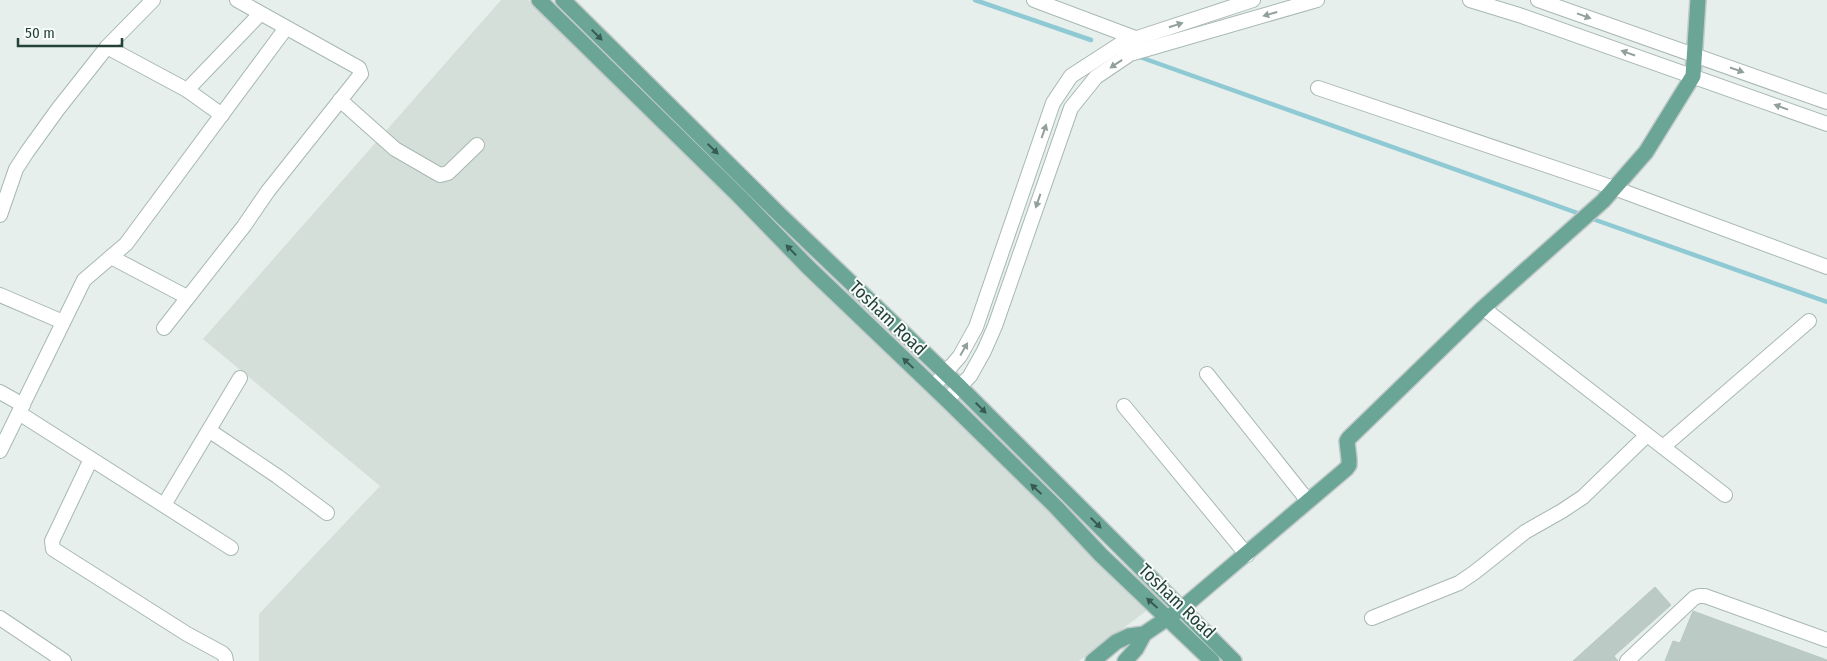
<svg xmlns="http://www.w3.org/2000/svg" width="1827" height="661" viewBox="0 0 1827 661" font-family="'Fira Sans Condensed',sans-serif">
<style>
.built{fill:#d4dfda}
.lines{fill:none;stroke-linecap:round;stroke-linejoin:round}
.stream{stroke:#8ec9d4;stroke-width:4.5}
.building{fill:#bbcac4;stroke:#b8c9c2}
.minor-casing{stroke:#a8b8b2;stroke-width:16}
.major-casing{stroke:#c2cac8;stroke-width:18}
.minor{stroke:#fff;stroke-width:14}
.major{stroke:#6aa596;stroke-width:15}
.oneway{fill:#92a09c}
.oneway2{fill:#365b51}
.labels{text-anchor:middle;stroke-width:4;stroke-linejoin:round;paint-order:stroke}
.street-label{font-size:18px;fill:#24423a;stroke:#f7fbf9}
</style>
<rect width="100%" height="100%" fill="#e6efeb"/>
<path class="built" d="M501,0H528L1039,499L1149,609L1079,661H259V614L380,486L203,339Z"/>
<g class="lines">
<g class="stream">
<path d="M975,0L1091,40"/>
<path d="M1137,56L1583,215"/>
<path d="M1590,218L1827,302"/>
</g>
</g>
<g class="building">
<path d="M1655,587L1671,605L1614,656L1618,661H1573Z"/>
<path d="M1693,611L1827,660V661H1665L1673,641L1680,643Z"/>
</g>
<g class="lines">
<g class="minor-casing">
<g id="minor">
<path d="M1034,0L1138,39"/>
<path d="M1470,0L1519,15L1827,124"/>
<path d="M1538,0L1827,102"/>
<path d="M107,47L187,90L222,115"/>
<path d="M1318,88L1614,188L1827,267"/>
<path d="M187,90L260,14"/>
<path d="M340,100L395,149L440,175L448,173L477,145"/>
<path d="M0,215L16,169L27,152L58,109L107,47L153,0"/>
<path d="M111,257L187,297"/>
<path d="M0,295L63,322"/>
<path d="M1483,308L1725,495"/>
<path d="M164,328L244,226L268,191L361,74L359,68L237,0"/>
<path d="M1207,374L1308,501"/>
<path d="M933,387L960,356L976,327L1053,103L1071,76L1122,43L1253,0"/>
<path d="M0,392L23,405"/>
<path d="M947,400L970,376L984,351L995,326L1071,108L1096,77L1130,54L1317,0"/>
<path d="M1124,406L1247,555"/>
<path d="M19,413L231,548"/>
<path d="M210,431L277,476L327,513"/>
<path d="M1663,447L1809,321"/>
<path d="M0,451L84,280L126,244L286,28"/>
<path d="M91,459L52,541L53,549L187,634L222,653L225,656L226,661"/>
<path d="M164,505L240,378"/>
<path d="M0,618L64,661"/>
<path d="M1372,618L1459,583L1475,572L1525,532L1562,511L1583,497L1647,435"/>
<path d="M1627,661L1694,598L1699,596H1705L1827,640"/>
</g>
</g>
<g class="major-casing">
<g id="major">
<path d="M539,0L740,197L808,267L947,400L1056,507L1101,555L1212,661"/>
<path d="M563,0L780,215L960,387L1234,661"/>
<path d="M1093,661L1116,642L1129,636L1144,634L1181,609L1346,469L1349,465V459L1347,441L1349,438L1483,308L1603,201L1646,152L1693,76L1698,0"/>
<path d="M1125,661L1136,649L1144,634"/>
</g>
</g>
<use href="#minor" class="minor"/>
<use href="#major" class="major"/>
</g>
<defs><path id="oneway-solid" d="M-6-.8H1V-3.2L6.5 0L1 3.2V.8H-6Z" transform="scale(1.25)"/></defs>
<g class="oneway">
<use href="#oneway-solid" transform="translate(1270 14) rotate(164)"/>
<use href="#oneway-solid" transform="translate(1584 16) rotate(20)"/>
<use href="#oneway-solid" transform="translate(1176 25) rotate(-18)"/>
<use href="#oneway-solid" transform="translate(1628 53) rotate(-161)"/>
<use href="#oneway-solid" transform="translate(1116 64) rotate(146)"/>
<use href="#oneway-solid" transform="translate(1737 70) rotate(19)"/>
<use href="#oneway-solid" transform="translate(1781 107) rotate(-160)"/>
<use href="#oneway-solid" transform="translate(1044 131) rotate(-71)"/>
<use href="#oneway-solid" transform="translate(1038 201) rotate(109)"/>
<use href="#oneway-solid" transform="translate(964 349) rotate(-60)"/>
</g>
<g class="oneway2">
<use href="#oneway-solid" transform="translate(597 35) rotate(45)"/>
<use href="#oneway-solid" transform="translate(713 149) rotate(44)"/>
<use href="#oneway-solid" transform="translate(791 250) rotate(-134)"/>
<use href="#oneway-solid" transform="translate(908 363) rotate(-137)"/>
<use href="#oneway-solid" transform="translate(981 408) rotate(45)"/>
<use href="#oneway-solid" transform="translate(1036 489) rotate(-137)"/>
<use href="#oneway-solid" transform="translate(1096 523) rotate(45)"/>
<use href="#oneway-solid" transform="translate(1152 603) rotate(-138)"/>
</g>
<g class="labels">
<g class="street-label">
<text transform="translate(888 318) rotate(44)" y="6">Tosham Road</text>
<text transform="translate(1177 601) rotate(44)" y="6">Tosham Road</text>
</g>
</g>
<path d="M18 38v8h104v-8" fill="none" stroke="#24423a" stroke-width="2.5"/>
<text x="25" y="38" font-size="15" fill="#24423a" stroke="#f7fbf9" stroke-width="4" paint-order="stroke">50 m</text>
</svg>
